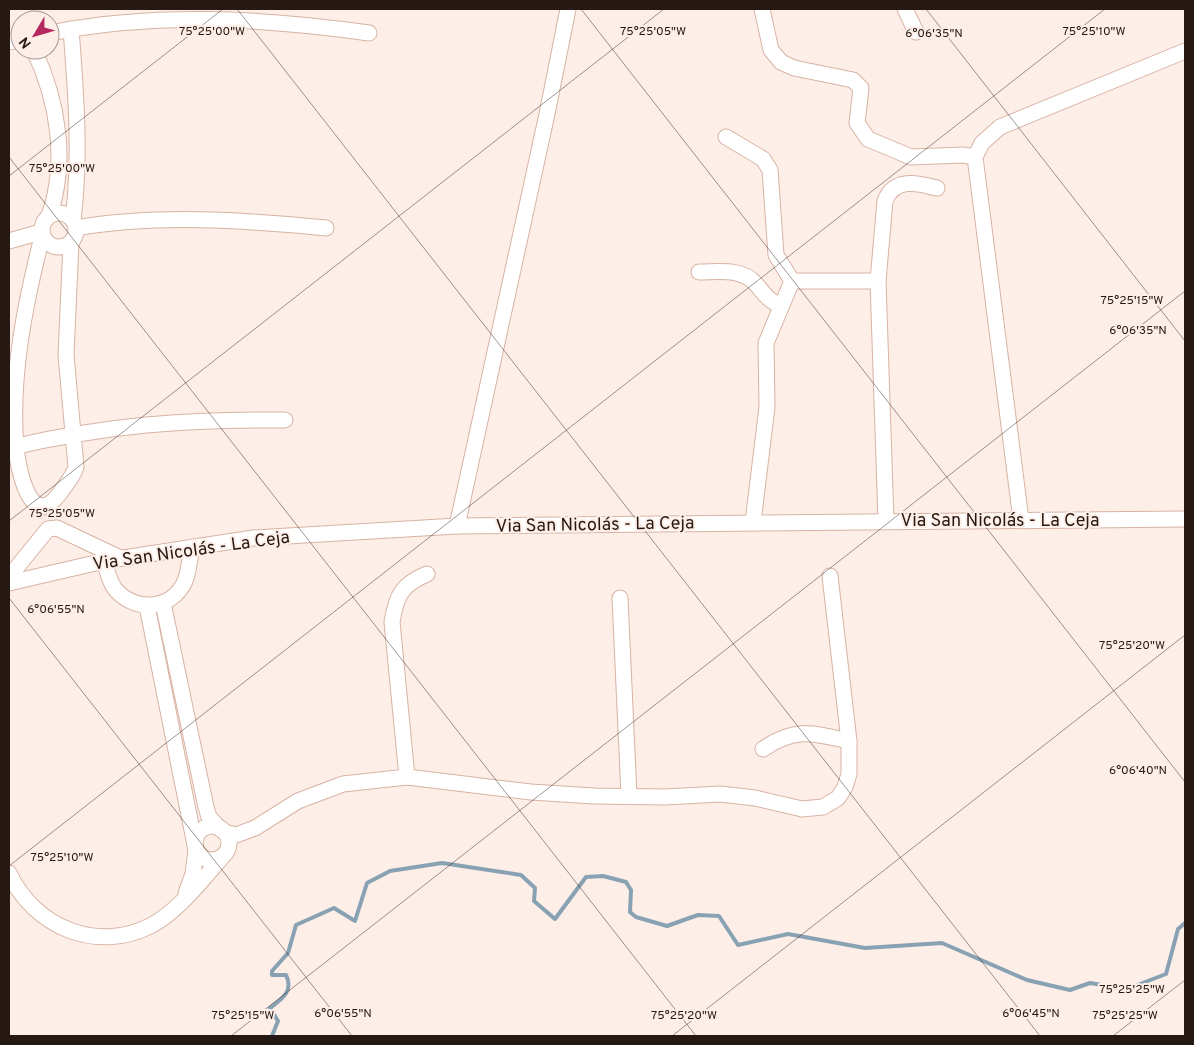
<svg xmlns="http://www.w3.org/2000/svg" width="1194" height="1045" viewBox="0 0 1194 1045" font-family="Overpass,sans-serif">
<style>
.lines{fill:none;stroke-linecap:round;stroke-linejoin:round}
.stream{stroke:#89a2b3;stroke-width:4}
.minor-tunnel{stroke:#decec8;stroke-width:15;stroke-dasharray:15 8;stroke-linecap:butt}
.minor-casing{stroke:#d7b3a3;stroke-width:17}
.minor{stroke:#fff;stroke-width:15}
.ticks{fill:none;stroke:#261913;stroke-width:1;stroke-opacity:0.45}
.labels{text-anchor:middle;stroke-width:4;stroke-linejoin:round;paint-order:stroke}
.street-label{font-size:18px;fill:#261913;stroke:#feeee8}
.ticks-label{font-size:12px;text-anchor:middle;fill:#261913;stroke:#feeee8;stroke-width:4;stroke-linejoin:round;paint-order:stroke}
</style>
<rect width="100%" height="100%" fill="#feeee8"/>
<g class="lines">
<path class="stream" d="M272,1036L278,1021L270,1008C282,999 294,991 286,975H272V971L288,953L296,925L334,908L355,921L367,883L390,871L442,863L521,875L535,888L534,901L555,919L586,877L603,876L626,882L631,890L630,912L636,917L667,926L698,915L719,916L738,945L788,934L865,948L942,943L1027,980L1070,990L1090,983L1127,989L1166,974L1178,929L1185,923"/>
<path class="minor-tunnel" d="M44,510L45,516"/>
<g class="minor-casing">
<g id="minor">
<path d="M762,9L771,50L781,62L794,68L853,80L861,88L857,123L868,139L911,157L963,155L975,157"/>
<path d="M905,9L916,32"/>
<path d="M71,29C76,94 81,156 73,220"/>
<path d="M50,33C155,12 263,18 369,33"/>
<path d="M9,42L20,40"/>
<path d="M34,50C58,101 68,162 49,216"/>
<path d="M726,137L763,159L770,170L776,255L792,281L766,343L767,407L753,522"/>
<circle cx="59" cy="230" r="17"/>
<path d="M76,228C157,214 245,220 326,228"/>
<path d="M42,237C25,304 10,377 16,447C18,468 30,533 60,493C66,484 73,477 76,467L66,355L71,243"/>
<path d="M9,241L41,232"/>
<path d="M699,272C719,272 741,268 755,283C764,293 768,301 781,306"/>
<path d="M792,281H878"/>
<path d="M9,448C104,425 188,419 285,420"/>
<path d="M1021,520L975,157L982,143L1000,127L1185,51"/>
<path d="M886,521L878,281L885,201C894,177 918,183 937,188"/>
<path d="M457,526L547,114L568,9"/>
<path d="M104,561C107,570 109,581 115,589C135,613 172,610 185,581C189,570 190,558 192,547"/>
<path d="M9,577L48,529L57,528L120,558"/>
<path d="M9,583L104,561L253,538L457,526L1185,519"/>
<path d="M620,598L629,796"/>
<path d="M163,603L206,807L209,817L220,829"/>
<path d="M147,606L195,845"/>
<path d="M763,749C795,727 813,733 849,741"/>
<path d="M407,777L392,622C396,596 402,584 427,574"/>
<circle cx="212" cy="843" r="17"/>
<path d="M224,832L236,835L255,828L298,801L343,784L407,777L531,792L594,796L665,797L720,794L755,798L802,809L823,807L838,798L845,787L849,774V741L830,576"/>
<path d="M9,873C34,927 97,954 152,925C178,911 203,879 223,856"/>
<path d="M186,893L193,874L196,850"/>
</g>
</g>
<use href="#minor" class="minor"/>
</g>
<path class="ticks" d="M237,9L1040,1036M581,9L1185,782M926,9L1185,341M9,157L696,1036M9,176L223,9M9,521L664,9M9,598L352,1036M9,866L1105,9M231,1036L1185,291M672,1036L1185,635M1113,1036L1185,980"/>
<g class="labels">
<g class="street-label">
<text x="1000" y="526">Via San Nicolás - La Ceja</text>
<text transform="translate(595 524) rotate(-1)" y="6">Via San Nicolás - La Ceja</text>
<text transform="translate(191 550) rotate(-8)" y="6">Via San Nicolás - La Ceja</text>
</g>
</g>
<g class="ticks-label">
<text x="212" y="35">75°25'00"W</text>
<text x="1094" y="35">75°25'10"W</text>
<text x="653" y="35">75°25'05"W</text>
<text x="934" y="37">6°06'35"N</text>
<text x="62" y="172">75°25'00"W</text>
<text x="1132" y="304">75°25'15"W</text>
<text x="1138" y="334">6°06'35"N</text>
<text x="62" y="517">75°25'05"W</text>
<text x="56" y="613">6°06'55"N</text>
<text x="1132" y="649">75°25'20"W</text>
<text x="1138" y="774">6°06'40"N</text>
<text x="62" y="861">75°25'10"W</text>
<text x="1132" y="993">75°25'25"W</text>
<text x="343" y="1017">6°06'55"N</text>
<text x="1031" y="1017">6°06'45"N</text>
<text x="243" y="1019">75°25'15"W</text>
<text x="684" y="1019">75°25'20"W</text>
<text x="1125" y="1019">75°25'25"W</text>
</g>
<rect width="1194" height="1045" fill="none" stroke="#261913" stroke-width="20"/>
<g transform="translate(35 35) rotate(232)"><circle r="24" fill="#feeee8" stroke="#a89993"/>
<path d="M0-4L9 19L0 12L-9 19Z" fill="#b52960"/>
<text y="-8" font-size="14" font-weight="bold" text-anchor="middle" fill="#261913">N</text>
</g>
</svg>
